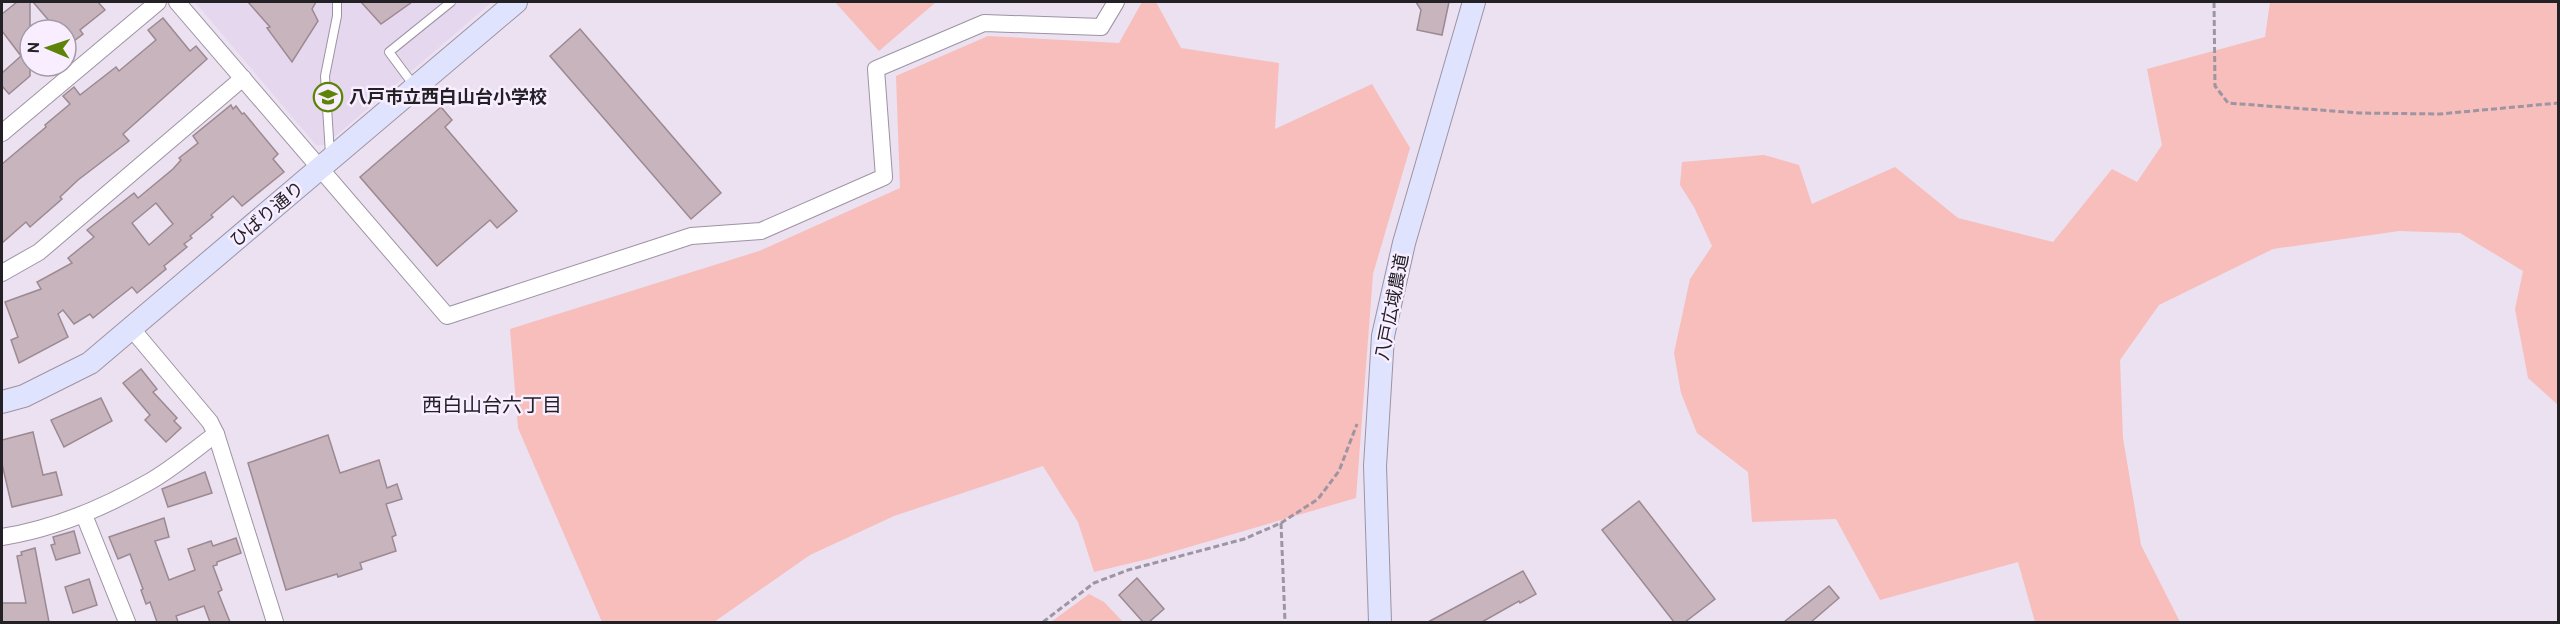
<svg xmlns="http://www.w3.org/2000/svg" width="2560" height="624" viewBox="0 0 2560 624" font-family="Overpass,'Noto Sans JP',sans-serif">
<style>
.built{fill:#e5d7ee}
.green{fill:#f7bebb}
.building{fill:#c7b4bd;stroke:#9c8992;stroke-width:1.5;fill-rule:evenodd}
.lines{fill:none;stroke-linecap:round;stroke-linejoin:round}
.lane-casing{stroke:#9d93a3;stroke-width:10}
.street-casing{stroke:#9d93a3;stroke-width:18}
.secondary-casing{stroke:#9d93a3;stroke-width:24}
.path{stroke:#9d95a1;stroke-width:3;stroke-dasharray:6 3;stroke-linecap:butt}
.lane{stroke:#fff;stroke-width:8}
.street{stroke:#fff;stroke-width:16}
.secondary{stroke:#e0e3fd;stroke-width:22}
.labels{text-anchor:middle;stroke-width:5;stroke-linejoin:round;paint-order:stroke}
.poi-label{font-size:18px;font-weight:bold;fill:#232026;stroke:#f8eeff;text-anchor:start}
.street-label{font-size:18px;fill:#232026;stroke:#f8eeff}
.neighbourhood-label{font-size:20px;fill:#232026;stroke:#f8eeff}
</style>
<rect width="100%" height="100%" fill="#ebe1f1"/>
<path class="built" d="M195,2H492L325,145H316Z"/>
<g class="green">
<path d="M835,2H936L879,51Z"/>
<path d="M1142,2H1156L1181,48L1279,63L1275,129L1372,84L1410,148L1373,274L1356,498L1148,559L1094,572L1078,522L1043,466L894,516L810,555L714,622H602L518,428L510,329L759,251L900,188L896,76L988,36L1119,43Z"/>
<path d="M2270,2H2558V405L2528,378L2515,309L2523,271L2460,233L2399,231L2273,249L2159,305L2120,360L2123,438L2141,545L2180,622H2035L2018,562L1880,600L1836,519L1752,522L1748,472L1697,433L1681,393L1674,353L1690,279L1712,246L1694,207L1680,185L1682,162L1764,155L1799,165L1812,204L1895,167L1958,218L2053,242L2112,169L2137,182L2162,145L2147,69L2265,37Z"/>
<path d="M1089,594L1104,602L1123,622H1051Z"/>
</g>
<g class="building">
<path d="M17,2H30V76L9,94L2,86V73L21,56L2,31V14Z"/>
<path d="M33,2H98L105,10L80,30L83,34L66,47V30H57Z"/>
<path d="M248,2H316L312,9L318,21L292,62L267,28L270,27Z"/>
<path d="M361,2H412L381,24Z"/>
<path d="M1416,2H1449L1442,35L1417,30L1421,10Z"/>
<path d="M163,18L190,51L196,46L207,59L123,134L129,141L78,180L60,197L62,199L30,227L26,222L2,243V164L46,127L45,125L70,104L63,96L74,87L80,95L116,67L119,71L156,40L148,30Z"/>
<path d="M580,29L721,193L691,219L550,56Z"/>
<path d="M231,105L233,109L236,106L242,114L244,113L278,154L273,159L284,172L242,206L233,196L211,215L213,217L190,236L192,238L184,244L187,247L164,266L166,269L137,293L132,287L93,318L90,314L74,324L63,310L58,314L68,337L19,363L11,340L18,337L5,302L41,289L37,282L72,263L68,258L94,237L87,230L134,193L138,198L173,169L181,160L179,158L198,143L193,136ZM156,203L173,224L149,245L132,223Z"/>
<path d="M441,107L452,120L445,127L517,211L497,228L490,220L437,266L360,177Z"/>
<path d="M141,369L157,389L153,392L177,418L174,421L181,428L166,442L145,420L150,415L123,383Z"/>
<path d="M101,398L112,421L64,447L51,420Z"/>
<path d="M33,432L43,475L56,472L62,495L12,507L2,464V440Z"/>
<path d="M328,435L340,473L379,460L387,488L397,484L402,499L386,504L396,535L392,537L396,551L360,563L362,569L338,577L337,574L286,590L248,463Z"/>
<path d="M205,472L212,493L168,507L162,489Z"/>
<path d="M1639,501L1715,599L1685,622H1674L1602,530Z"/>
<path d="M164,518L169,537L155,541L169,580L195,570L188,549L211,541L213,546L236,538L241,553L217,562V565L213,566L222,590L218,592L230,622H210L204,606L176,616L178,622H157L150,602L146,604L141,590L143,589L130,554L118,559L109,537Z"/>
<path d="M74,531L80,553L56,560L51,545L55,544L53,537Z"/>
<path d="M35,548L49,622H2V603H26L17,556L22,555L21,552Z"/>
<path d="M1523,571L1536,594L1520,603L1519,601L1482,622H1428Z"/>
<path d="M1137,578L1164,609L1149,622H1143L1119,595Z"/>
<path d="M89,579L97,605L73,613L65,587Z"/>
<path d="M1829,586L1839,598L1811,622H1784Z"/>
</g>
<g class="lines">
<g class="lane-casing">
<g id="lane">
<path d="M415,87L389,52L451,2"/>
<path d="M330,154L325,76L337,16V2"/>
</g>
</g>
<g class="street-casing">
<g id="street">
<path d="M177,2L447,316L691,236L761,231L884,177L876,69L984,23L1101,27L1116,2"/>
<path d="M2,133L158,2"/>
<path d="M2,273L39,252L243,78"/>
<path d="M132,329L210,422L216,434L275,622"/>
<path d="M84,515L127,622"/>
<path d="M2,537C53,529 103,508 149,482C172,469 194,450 216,434"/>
</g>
</g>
<g class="secondary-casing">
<g id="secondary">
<path d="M2,402L24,396L90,363L516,2"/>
<path d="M1380,622L1375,466L1383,336L1404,243L1474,2"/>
</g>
</g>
<g class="path">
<path d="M2214,2L2215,86L2228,103L2359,113L2440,114L2558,103"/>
<path d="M1281,523L1285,622"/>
<path d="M1043,622L1094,583L1128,570L1244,539L1281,523L1318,499L1339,471L1357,424"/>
</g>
<use href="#lane" class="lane"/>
<use href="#street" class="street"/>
<use href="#secondary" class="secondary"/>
</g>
<defs>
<g id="school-ring" transform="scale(1.5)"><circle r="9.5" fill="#f8eeff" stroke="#5d8408" stroke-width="1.5"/><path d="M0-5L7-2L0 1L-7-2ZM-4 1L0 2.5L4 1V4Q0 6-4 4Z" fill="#5d8408"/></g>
</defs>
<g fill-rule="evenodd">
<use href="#school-ring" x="328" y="97"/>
</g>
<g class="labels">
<g class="poi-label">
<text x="349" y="103">八戸市立西白山台小学校</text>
</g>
<g class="street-label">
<text transform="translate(267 214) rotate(-40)" y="6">ひばり通り</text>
<text transform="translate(1392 307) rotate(-79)" y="6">八戸広域農道</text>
</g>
<g class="neighbourhood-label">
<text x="492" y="412">西白山台六丁目</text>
</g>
</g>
<rect width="2560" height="624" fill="none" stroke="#232026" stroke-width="6"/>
<g transform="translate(48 48) rotate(272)"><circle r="28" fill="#f8eeff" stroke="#a39ca8" stroke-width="1.5"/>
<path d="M0-4.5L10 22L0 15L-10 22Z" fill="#5d8408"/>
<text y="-9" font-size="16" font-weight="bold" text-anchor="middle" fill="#232026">N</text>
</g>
</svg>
